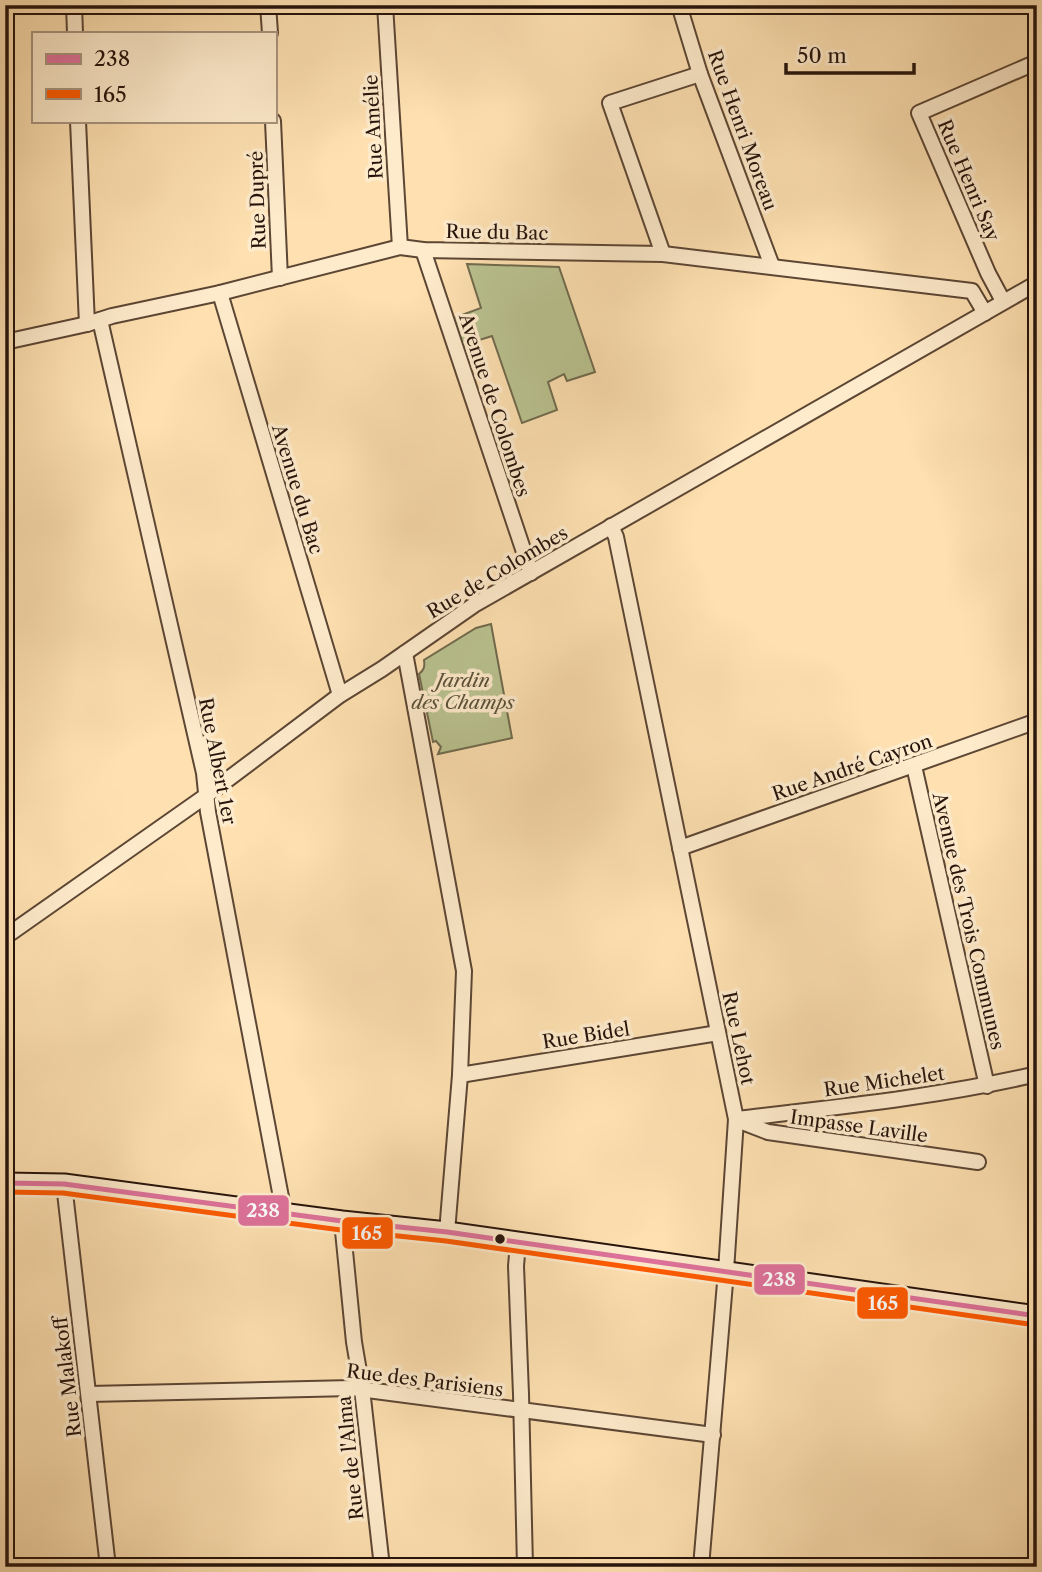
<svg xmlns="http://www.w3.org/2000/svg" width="1042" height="1572" viewBox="0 0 1042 1572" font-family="'Libre Caslon Text',serif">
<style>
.green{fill:#bac391;stroke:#706b4e;stroke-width:2}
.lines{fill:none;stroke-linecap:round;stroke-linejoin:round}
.minor-casing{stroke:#5c4634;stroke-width:18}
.secondary-casing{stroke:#26130b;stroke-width:23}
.minor{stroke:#feebcc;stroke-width:14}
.secondary{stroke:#feebcc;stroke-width:19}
.bus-1-casing{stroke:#feebcc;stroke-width:10}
.bus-2-casing{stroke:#feebcc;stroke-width:10}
.bus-1{stroke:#de719b;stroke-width:5}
.bus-2{stroke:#ff5a00;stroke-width:5}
.bus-dot{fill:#26130b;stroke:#feebcc;stroke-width:2.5}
.labels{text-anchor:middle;stroke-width:7;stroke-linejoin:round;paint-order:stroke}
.street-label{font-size:19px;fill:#26130b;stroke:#feebcc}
.park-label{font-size:19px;font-style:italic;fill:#5a513a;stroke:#feebcc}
.line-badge{stroke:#feebcc;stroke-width:2.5}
.badge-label{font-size:19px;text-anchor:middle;font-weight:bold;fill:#fff}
</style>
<rect width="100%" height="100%" fill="#fee0b1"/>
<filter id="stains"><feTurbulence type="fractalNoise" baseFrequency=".00286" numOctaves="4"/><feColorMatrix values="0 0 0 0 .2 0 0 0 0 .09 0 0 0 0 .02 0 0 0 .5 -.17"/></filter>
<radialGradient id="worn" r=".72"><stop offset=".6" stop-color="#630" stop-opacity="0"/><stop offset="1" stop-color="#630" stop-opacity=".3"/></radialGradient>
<g class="green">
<path d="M467,264L559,267L595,372L567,381L564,374L548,382L557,410L522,423L492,336L457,347L448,320L481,308Z"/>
<path d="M491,624L512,738L438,754L441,747L436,741L433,742L419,674C424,670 425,667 424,660L476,628Z"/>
</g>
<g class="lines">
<g class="minor-casing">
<g id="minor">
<path d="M74,5L75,33"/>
<path d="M268,5L270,33"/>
<path d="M385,5L400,247"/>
<path d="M679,5L700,74L772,266"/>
<path d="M78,121L87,324"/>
<path d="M273,121L280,278"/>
<path d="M423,250L531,573"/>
<path d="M663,254L610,103L700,74"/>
<path d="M220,293L340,695"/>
<path d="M1003,301L988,273L919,113L1037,62"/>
<path d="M100,320L204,773L208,812L284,1213"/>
<path d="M5,342L87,324L112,316L220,293L400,247L423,250L663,254L972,291L985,313"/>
<path d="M611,526L616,537L736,1119L726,1271L701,1567"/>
<path d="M405,653L464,971L460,1075L447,1232"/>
<path d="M914,766L987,1086"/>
<path d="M680,848L1037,721"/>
<path d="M5,937L207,795L340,695L382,669L474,605L1037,283"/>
<path d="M460,1075L718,1033"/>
<path d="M736,1119C837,1107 938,1097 1037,1074"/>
<path d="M737,1120L768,1132L978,1162"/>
<path d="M64,1184L108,1567"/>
<path d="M342,1221L354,1342L362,1389L382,1567"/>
<path d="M518,1243L516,1266L521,1394L525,1567"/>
<path d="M89,1394L352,1388L713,1435"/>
</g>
</g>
<g class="secondary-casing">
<path id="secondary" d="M5,1183L64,1184L342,1221L447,1232L1037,1316"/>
</g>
<use href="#minor" class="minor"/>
<use href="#secondary" class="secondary"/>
<g class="bus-1-casing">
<path id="bus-1" d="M5,1183L64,1184L342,1221L447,1232L1037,1316"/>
</g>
<g class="bus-2-casing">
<path id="bus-2" d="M5,1192L63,1193L341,1230L446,1241L1036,1325"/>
</g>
<use href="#bus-1" class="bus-1"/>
<use href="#bus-2" class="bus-2"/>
</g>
<circle class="bus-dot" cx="500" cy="1239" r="6"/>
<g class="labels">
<g class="street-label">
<text transform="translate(373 127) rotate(-93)" y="7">Rue Amélie</text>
<text transform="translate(743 130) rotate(70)" y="7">Rue Henri Moreau</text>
<text transform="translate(969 180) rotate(67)" y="7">Rue Henri Say</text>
<text transform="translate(257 200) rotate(-92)" y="7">Rue Dupré</text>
<text transform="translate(497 232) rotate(1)" y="7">Rue du Bac</text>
<text transform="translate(495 405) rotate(72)" y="7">Avenue de Colombes</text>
<text transform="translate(298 489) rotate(73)" y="7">Avenue du Bac</text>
<text transform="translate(497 572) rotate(-31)" y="7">Rue de Colombes</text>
<text transform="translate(218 761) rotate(79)" y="7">Rue Albert 1er</text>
<text transform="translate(852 767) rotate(-19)" y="7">Rue André Cayron</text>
<text transform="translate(969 921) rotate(77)" y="7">Avenue des Trois Communes</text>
<text transform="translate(586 1035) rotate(-9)" y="7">Rue Bidel</text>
<text transform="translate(739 1038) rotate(78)" y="7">Rue Lehot</text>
<text transform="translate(884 1081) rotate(-8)" y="7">Rue Michelet</text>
<text transform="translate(859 1126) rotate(8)" y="7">Impasse Laville</text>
<text transform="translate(67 1377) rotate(-97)" y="7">Rue Malakoff</text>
<text transform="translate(425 1380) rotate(7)" y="7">Rue des Parisiens</text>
<text transform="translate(350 1458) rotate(-96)" y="7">Rue de l'Alma</text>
</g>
<g class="park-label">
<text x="463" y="687">Jardin<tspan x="463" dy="22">des Champs</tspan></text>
</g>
</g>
<g class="line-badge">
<rect x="237" y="1194" width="53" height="33" rx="7" fill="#de719b"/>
<rect x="341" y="1216" width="53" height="34" rx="7" fill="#ff5a00"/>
<rect x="753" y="1263" width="53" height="33" rx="7" fill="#de719b"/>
<rect x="856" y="1286" width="53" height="34" rx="7" fill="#ff5a00"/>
</g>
<g class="badge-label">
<text x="263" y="1217">238</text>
<text x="367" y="1240">165</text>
<text x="779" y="1286">238</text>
<text x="883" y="1310">165</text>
</g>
<rect width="1042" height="1572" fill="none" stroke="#fee0b1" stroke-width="28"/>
<rect x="7" y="7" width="1028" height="1558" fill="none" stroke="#26130b" stroke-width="3.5"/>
<rect x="14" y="14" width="1014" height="1544" fill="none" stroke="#26130b" stroke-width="2"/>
<rect x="32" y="32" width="245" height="91" fill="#feebcc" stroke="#a8957f" stroke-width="2"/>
<rect x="46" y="54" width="35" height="10" fill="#de719b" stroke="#a8957f" stroke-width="2"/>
<text x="94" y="66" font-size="21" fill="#26130b">238</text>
<rect x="46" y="89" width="35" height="10" fill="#ff5a00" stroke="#a8957f" stroke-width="2"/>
<text x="94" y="102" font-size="21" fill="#26130b">165</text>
<path d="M786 63v10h128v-10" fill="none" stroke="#26130b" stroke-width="3.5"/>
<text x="797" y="63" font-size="21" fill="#26130b" stroke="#feebcc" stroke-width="5" paint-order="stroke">50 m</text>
<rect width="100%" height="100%" filter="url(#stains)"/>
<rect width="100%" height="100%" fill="url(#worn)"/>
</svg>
